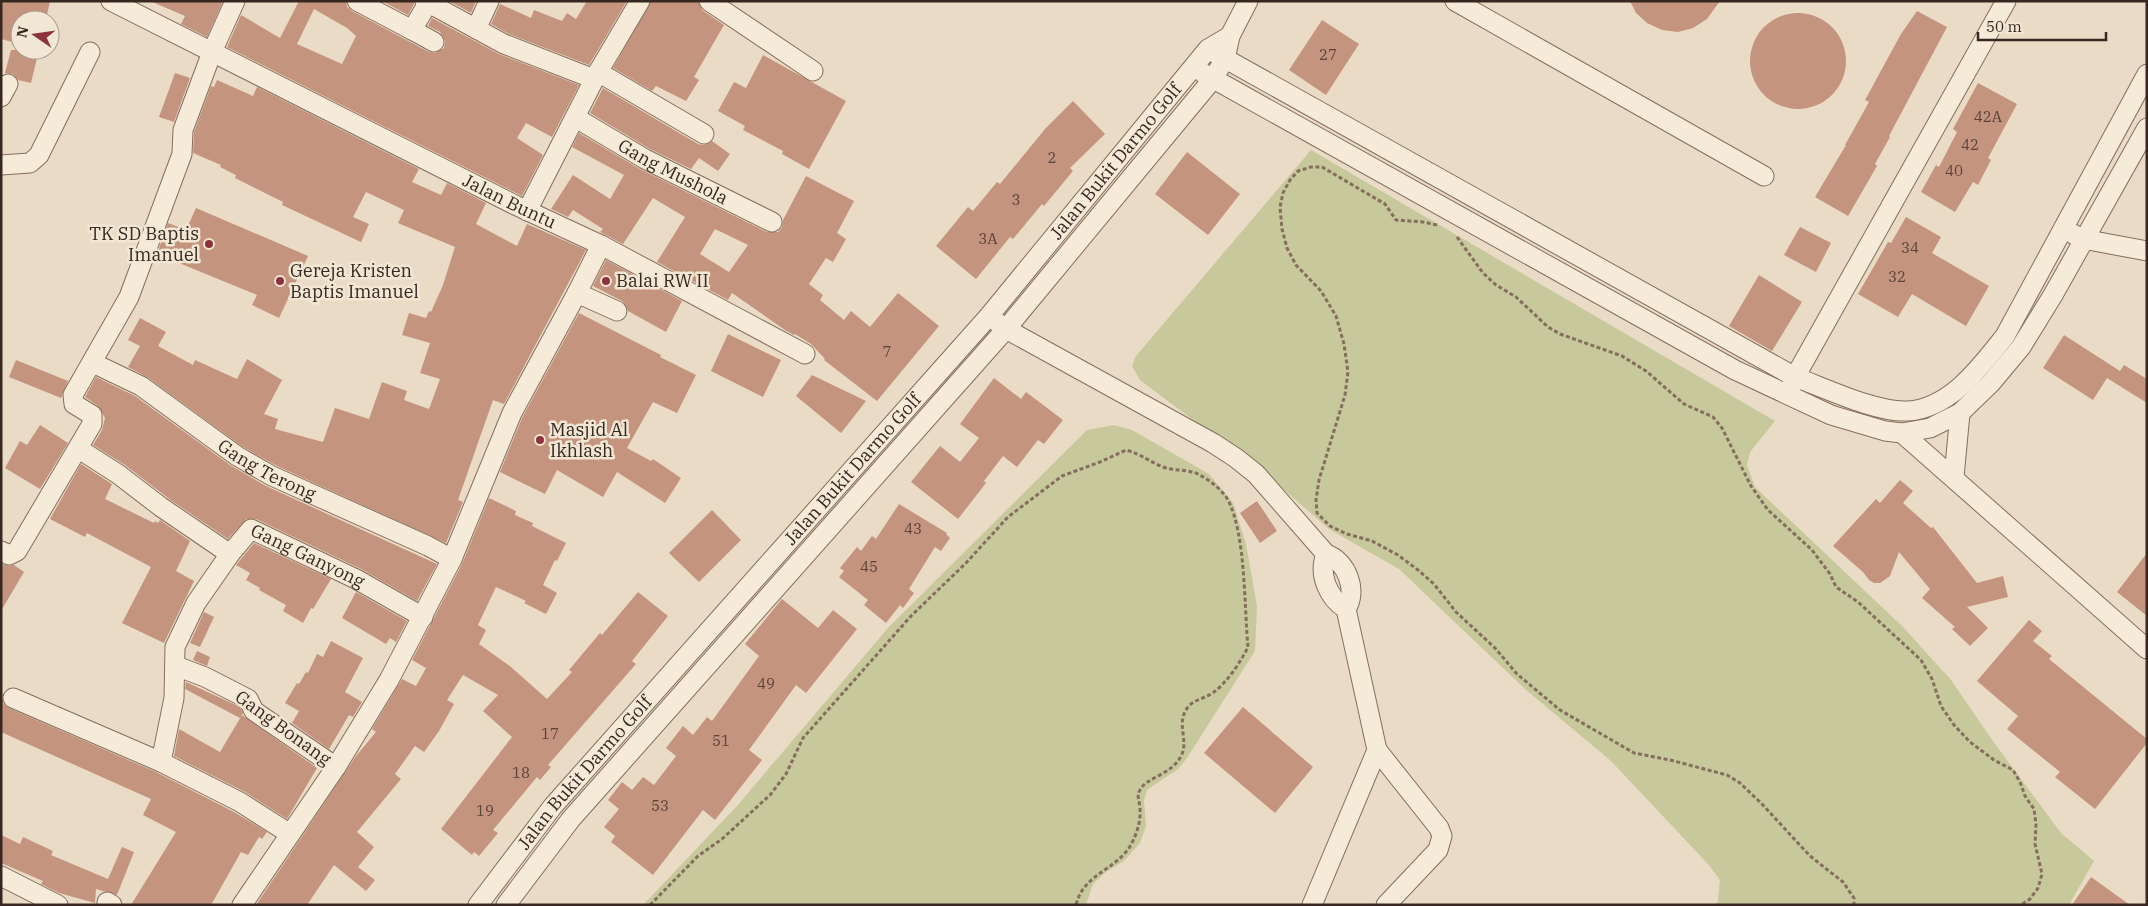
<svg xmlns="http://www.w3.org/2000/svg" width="2148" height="906" viewBox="0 0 2148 906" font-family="'IBM Plex Serif',serif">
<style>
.green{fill:#c7c89b}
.building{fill:#c5947f;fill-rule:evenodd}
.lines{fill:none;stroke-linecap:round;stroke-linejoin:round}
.minor-casing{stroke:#846e5d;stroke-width:21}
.path{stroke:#846e5d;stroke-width:3;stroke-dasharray:4 2.5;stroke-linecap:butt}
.minor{stroke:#f6ead9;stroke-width:19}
.poi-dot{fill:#8e333e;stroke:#f2e7d5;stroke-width:2}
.labels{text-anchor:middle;stroke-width:5;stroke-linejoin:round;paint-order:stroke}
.number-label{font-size:15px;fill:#5a4338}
.street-label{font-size:18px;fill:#362820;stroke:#f2e7d5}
.poi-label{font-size:18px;fill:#362820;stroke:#f2e7d5;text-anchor:start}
</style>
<rect width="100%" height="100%" fill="#eadbc6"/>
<g class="green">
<path d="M1311,150L1775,421L1750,452L1747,465L1755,487L1903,627L1951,680L1995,744L2061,833L2094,861L2069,905H1715L1718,901L1720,880L1708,864L1611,761L1525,689L1399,569L1329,529L1274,481L1140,380L1132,366L1136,356Z"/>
<path d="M1114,425L1132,430L1209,474L1233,503L1246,544L1257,606L1255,651L1187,758L1178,769L1147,790L1144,800L1146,826L1140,843L1124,861L1106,872L1093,884L1086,905H643L737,806L888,628L1087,430Z"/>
</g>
<g class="building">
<path d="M1,1H50L46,20H20V44L1,39Z"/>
<path d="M150,1H223L207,37L181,24L185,16Z"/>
<path d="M299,1H346L347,7L352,11L429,52L435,53L444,48L445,41L440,32L428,26L432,18L499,54L579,85L552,137L526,123L517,138L543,155L522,196L227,47L241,15L280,38ZM314,9L347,28L356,36L342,64L297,44Z"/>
<path d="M382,1H414V4L408,15Z"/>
<path d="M449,1H476L471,13Z"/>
<path d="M587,1H627L589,65L509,34L491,24L500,4L531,18L534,10L562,21L567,13L576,19Z"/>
<path d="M651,1H698L702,10L724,25L694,77L699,80L686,101L656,86L652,91L613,68Z"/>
<path d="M1630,1H1720L1707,19L1693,28L1678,32L1662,30L1647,23L1636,13Z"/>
<path d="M1917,11L1947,27L1889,136L1890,137L1875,164L1877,166L1848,216L1815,197L1846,145H1845L1869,102L1865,100L1901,34Z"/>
<circle cx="1798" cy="61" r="48"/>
<path d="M1322,20L1359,44L1326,95L1289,70Z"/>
<path d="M11,50H39L31,83L18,80L13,74L5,73Z"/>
<path d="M763,55L846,101L809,169L782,154L783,151L743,130L745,126L718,111L734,82L746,88Z"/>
<path d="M175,73L190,78L174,122L159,117Z"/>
<path d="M217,80L253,96L257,87L419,169L412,182L441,195L447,183L486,203L476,224L517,246L527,224L586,250L504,404L493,400L458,500L463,502L446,543L277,466L243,447L147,377L128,367L140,346L128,340L140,318L166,332L158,346L193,365L195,360L237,379L247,359L282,380L264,414L278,419L275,429L323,442L335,408L369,419L382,382L407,391L404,400L429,409L440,379L420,373L430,343L402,335L409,313L426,318L429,311L431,312L443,285L455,247L398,223L404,210L366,192L353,217L369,224L361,242L282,205L283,202L235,178L236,175L220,167L221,165L193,153L194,132L211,86L214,87Z"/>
<path d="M1978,83L2017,104L1988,158L1991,160L1978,185L1973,182L1955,212L1921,192L1936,165L1939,167L1957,132L1953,129Z"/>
<path d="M603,88L698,144L704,145L712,141L730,154L718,171L699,158L691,169L650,149L590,113Z"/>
<path d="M1073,101L1105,134L1070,168L1073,171L1044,206L1042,204L1013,239L1010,237L976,279L936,246L968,207L973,211L997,182L1000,184L1045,129Z"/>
<path d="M579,133L640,169L767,232H778L782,227L783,220L806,176L854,201L837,233L846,239L833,262L826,258L809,284L823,295L820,300L844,320L851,311L870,327L898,293L939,326L877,401L824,360L825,359L811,344L795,334L794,335L785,330L732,293L728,300L657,262L685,217L653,198L623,244L600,232L603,229L573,210L568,217L551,209L573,175L610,199L624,175L572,147ZM715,229L748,245L729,272L700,254Z"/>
<path d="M1187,152L1240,194L1208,235L1155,194Z"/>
<path d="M196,208L308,256L279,318L252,305L257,295L157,254L168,223L186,230Z"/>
<path d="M1906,217L1941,237L1932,253L1989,286L1966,326L1912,294L1898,317L1858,294L1888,242L1891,243Z"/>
<path d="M1800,227L1831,243L1816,272L1784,255Z"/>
<path d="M606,260L682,301L666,332L628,311L626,305L622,301L593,286Z"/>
<path d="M1759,275L1802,302L1772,351L1729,326Z"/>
<path d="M579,313L661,355L660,357L696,375L677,413L653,402L627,448L651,461L653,459L681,478L665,503L617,472L603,497L557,470L545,494L500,472L522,418Z"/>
<path d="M728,334L781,360L763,397L711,371Z"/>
<path d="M2064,335L2120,371L2124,365L2147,379V403L2107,378L2093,400L2043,368Z"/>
<path d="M16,360L68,381L61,398L9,377Z"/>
<path d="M812,375L866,401L841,433L796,396Z"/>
<path d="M96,377L135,396L230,465L266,486L437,564L417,601L361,569L256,519H246L228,539L172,501L125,465L93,445L102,430L105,418L98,406L85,397Z"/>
<path d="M994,378L1021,399L1026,392L1063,420L1044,444L1038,440L1017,467L1003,456L984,481L986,483L958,519L911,482L940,446L960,462L979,438L960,424Z"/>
<path d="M40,425L68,443L40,489L5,468L20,441L27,445Z"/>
<path d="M81,464L112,484L105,499L154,523L155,521L158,523L160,520L190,541L176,571L194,581L164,643L122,623L151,567L87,533L85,537L50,519Z"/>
<path d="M1900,480L1913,491L1903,503L1931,528L1933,527L1977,583L2003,576L2008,597L1967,607L1988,628L1970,646L1952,629L1955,627L1922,598L1930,589L1899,552L1890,576L1880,583H1874L1869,580L1863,572L1833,546L1876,499L1880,503Z"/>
<path d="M489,498L516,511L515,515L533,523L532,526L566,543L557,561L555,560L543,585L557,593L546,614L524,603L526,601L496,587L478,625L486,630L479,644L511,667L547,699L572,672L569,670L600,633L602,635L638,592L668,616L632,661L636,664L548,765L551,767L540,780L537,777L493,830L498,833L479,856L474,852L472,855L441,829L512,737L483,711L498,695L463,675L447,700L454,704L439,731L424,752L415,746L395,774L401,779L357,832L374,847L358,867L375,880L366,891L334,865L307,905H256L356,756L376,732L372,729L402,679L416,686L426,668L412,660L462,564Z"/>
<path d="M1257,501L1277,531L1260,543L1240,513Z"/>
<path d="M899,504L947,533L946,534L950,538L941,551L935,547L909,589L914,593L903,608L900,605L886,623L864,605L868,600L839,577L844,571L840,568L857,547L861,551L872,536L876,539Z"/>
<path d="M712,510L741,540L699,582L669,553Z"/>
<path d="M254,543L331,579L313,609L311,608L303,623L283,611L286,605L259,590L260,588L246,580L250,573L236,565Z"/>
<path d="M2147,553V616L2117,592Z"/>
<path d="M1,564L9,566L14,565L24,572L1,611Z"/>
<path d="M356,592L407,621L396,642L390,638L386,644L342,618Z"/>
<path d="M782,599L818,628L833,610L857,629L806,693L796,685L749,750L762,760L715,820L703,810L653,875L611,842L615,836L604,827L619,809L608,800L622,782L632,790L643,777L654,785L676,756L666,748L683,726L693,735L707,717L712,721L759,656L745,644Z"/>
<path d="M204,612L214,617L200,647L190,643Z"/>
<path d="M2029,620L2042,631L2033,641L2052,656L2049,659L2147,739V743L2095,809L2055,777L2060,772L2007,729L2018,716L1977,681Z"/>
<path d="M331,641L363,658L345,692L362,702L353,717L349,715L329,749L292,723L299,711L285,703L297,683L299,684L306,672L308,673L317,654L323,657Z"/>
<path d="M197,651L210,657L207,666L193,660Z"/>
<path d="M186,682L240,707L243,713L240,718L185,689Z"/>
<path d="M1,694L4,704L9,708L156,772L234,812L267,832L262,839L259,837L248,855L241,852L211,905H131L176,832L143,815L151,799L1,732Z"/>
<path d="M1243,707L1313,767L1275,813L1204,753Z"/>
<path d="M242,715L317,768L287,819L245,792L174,756L179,729L220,752Z"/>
<path d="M1,835L20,844L23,837L53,851L51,855L108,879L122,847L134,852L117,895L96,889L95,903L59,893L41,884L43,881L1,863Z"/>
<path d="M2091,877L2130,905H2072Z"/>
</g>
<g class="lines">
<g class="minor-casing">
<g id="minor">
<path id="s1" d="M111,1L515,205L601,245L805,354"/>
<path d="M357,1L412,30L428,3"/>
<path d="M425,1L504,44L594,79"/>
<path d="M709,1L813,71"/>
<path d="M1455,1L1764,176"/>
<path d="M476,29L489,1"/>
<path d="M412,30L434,42"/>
<path d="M1230,36L1248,1"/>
<path d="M1215,53L1795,377C1825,388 1877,413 1908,411C1951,408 1981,366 2005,336L2147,74"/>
<path d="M598,72L704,134"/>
<path d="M1203,73L1735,370L1831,415L1885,431L1902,433L1930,428L1960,413L1991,383L2021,347L2053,295L2147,128"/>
<path d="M1,97L8,84"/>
<path id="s2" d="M576,118L645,159L772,222"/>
<path d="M1,165L30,163L39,155L90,52"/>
<path d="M527,211L598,72L640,1"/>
<path d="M2073,234L2083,239L2147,251"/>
<path d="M577,293L617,311"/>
<path d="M998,323L1006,329L1213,443L1236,458L1256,474L1326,554C1347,561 1358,591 1346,609"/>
<path id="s3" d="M93,363L141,386L237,456L272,476L428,546L452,559"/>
<path d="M1791,387L1795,377L2006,1"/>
<path d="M1902,433L2147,649"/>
<path d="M79,449L118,474L161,507L230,554"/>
<path d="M1954,477L1960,413"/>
<path d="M1,551L9,555L17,551L92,424V415L74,404L73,395L129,297L182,154L183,130L212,52L235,1"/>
<path d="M176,666L205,677L248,699L254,711L336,767"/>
<path d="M13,698L161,762L240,802L290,834"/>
<path d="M1377,750L1439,828L1442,836L1438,850L1386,905"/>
<path id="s4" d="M161,762L174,698L175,647L196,603L230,554L251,529L356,579L423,617"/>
<path d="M1,876L58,905"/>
<path d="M107,905V902L112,905"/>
<path d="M242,905L336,767L389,680L452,559L512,413L577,293L601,245"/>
<path id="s5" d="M478,905L553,806L989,316L1208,49L1230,36L1225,59L1212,80L1006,329L571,819L506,905"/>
<path d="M1312,905L1377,750L1346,609C1328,598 1318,574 1326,554"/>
</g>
</g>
<g class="path">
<path d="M1437,225L1423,222L1396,220L1385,204L1322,167H1311L1298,171L1290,180L1283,193L1280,207L1282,229L1287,248L1296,265L1321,291L1336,316L1344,344L1348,372L1345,395L1319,480L1316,500L1317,513L1330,526L1347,534L1372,541L1398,555L1418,570L1434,584L1456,612L1495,648L1517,674L1560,710L1634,753L1670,760L1727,775L1740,783L1761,803L1810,856L1843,882L1854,898V905"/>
<path d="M1457,237L1483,273L1496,285L1516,297L1548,327L1560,334L1622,356L1646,371L1684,404L1713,417L1722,428L1751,486L1768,510L1812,550L1830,574L1836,587L1858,602L1921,660L1932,679L1941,706L1954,725L1970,742L1994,760L2013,770L2020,782L2025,796L2034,809L2036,824L2035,844L2042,874L2038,888L2030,899L2021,905"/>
<path d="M650,905L698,856L722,839L770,795L786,774L803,738L911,616L965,564L1008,517L1062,476L1100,462L1126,450C1141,454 1150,462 1163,467C1177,472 1191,468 1203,477C1212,482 1223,491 1228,500C1246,535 1244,606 1248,647C1240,663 1228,681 1214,692C1205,699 1192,699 1186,710C1177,724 1188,740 1182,754C1173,775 1146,777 1140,790C1136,796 1140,802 1140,809C1141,823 1136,836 1129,848C1113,871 1083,875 1076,905"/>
</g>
<use href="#minor" class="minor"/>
</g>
<g class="poi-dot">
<circle cx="209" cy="244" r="5"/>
<circle cx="280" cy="281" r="5"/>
<circle cx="606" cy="281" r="5"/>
<circle cx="540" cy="440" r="5"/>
</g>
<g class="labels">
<g class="number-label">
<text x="1328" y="60">27</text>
<text x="1988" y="122">42A</text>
<text x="1970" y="150">42</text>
<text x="1052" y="163">2</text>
<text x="1954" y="176">40</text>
<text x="1016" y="205">3</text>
<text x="988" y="244">3A</text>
<text x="1910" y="253">34</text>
<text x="1897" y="282">32</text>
<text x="887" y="357">7</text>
<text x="913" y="534">43</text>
<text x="869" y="572">45</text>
<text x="766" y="689">49</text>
<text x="550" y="739">17</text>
<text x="721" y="746">51</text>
<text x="521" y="778">18</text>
<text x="660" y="811">53</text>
<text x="485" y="816">19</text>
</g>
<g class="street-label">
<text dy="6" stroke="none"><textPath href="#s5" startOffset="980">Jalan Bukit Darmo Golf</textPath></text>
<text dy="6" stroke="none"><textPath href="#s2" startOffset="111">Gang Mushola</textPath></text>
<text dy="6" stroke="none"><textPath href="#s1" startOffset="446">Jalan Buntu</textPath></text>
<text dy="6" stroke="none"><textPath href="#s3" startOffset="205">Gang Terong</textPath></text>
<text dy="6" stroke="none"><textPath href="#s5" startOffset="575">Jalan Bukit Darmo Golf</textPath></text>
<text dy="6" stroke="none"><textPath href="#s4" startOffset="320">Gang Ganyong</textPath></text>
<text transform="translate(283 728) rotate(36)" y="6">Gang Bonang</text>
<text dy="6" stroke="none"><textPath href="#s5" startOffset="170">Jalan Bukit Darmo Golf</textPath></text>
</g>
<g class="poi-label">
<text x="199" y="240" text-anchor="end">TK SD Baptis<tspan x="199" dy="21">Imanuel</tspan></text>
<text x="290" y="277">Gereja Kristen<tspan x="290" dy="21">Baptis Imanuel</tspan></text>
<text x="616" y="287">Balai RW II</text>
<text x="550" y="436">Masjid Al<tspan x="550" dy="21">Ikhlash</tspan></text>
</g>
</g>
<rect width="2148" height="906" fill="none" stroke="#362820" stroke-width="5"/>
<g transform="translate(35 35) rotate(283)"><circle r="24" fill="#f2e7d5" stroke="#a79b8d"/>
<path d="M0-4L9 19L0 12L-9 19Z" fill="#8e333e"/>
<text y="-8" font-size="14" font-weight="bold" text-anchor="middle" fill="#362820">N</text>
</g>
<path d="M1978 32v8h128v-8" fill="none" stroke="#362820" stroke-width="2.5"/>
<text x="1986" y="32" font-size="15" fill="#362820" stroke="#f2e7d5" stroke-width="4" paint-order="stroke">50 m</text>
</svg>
